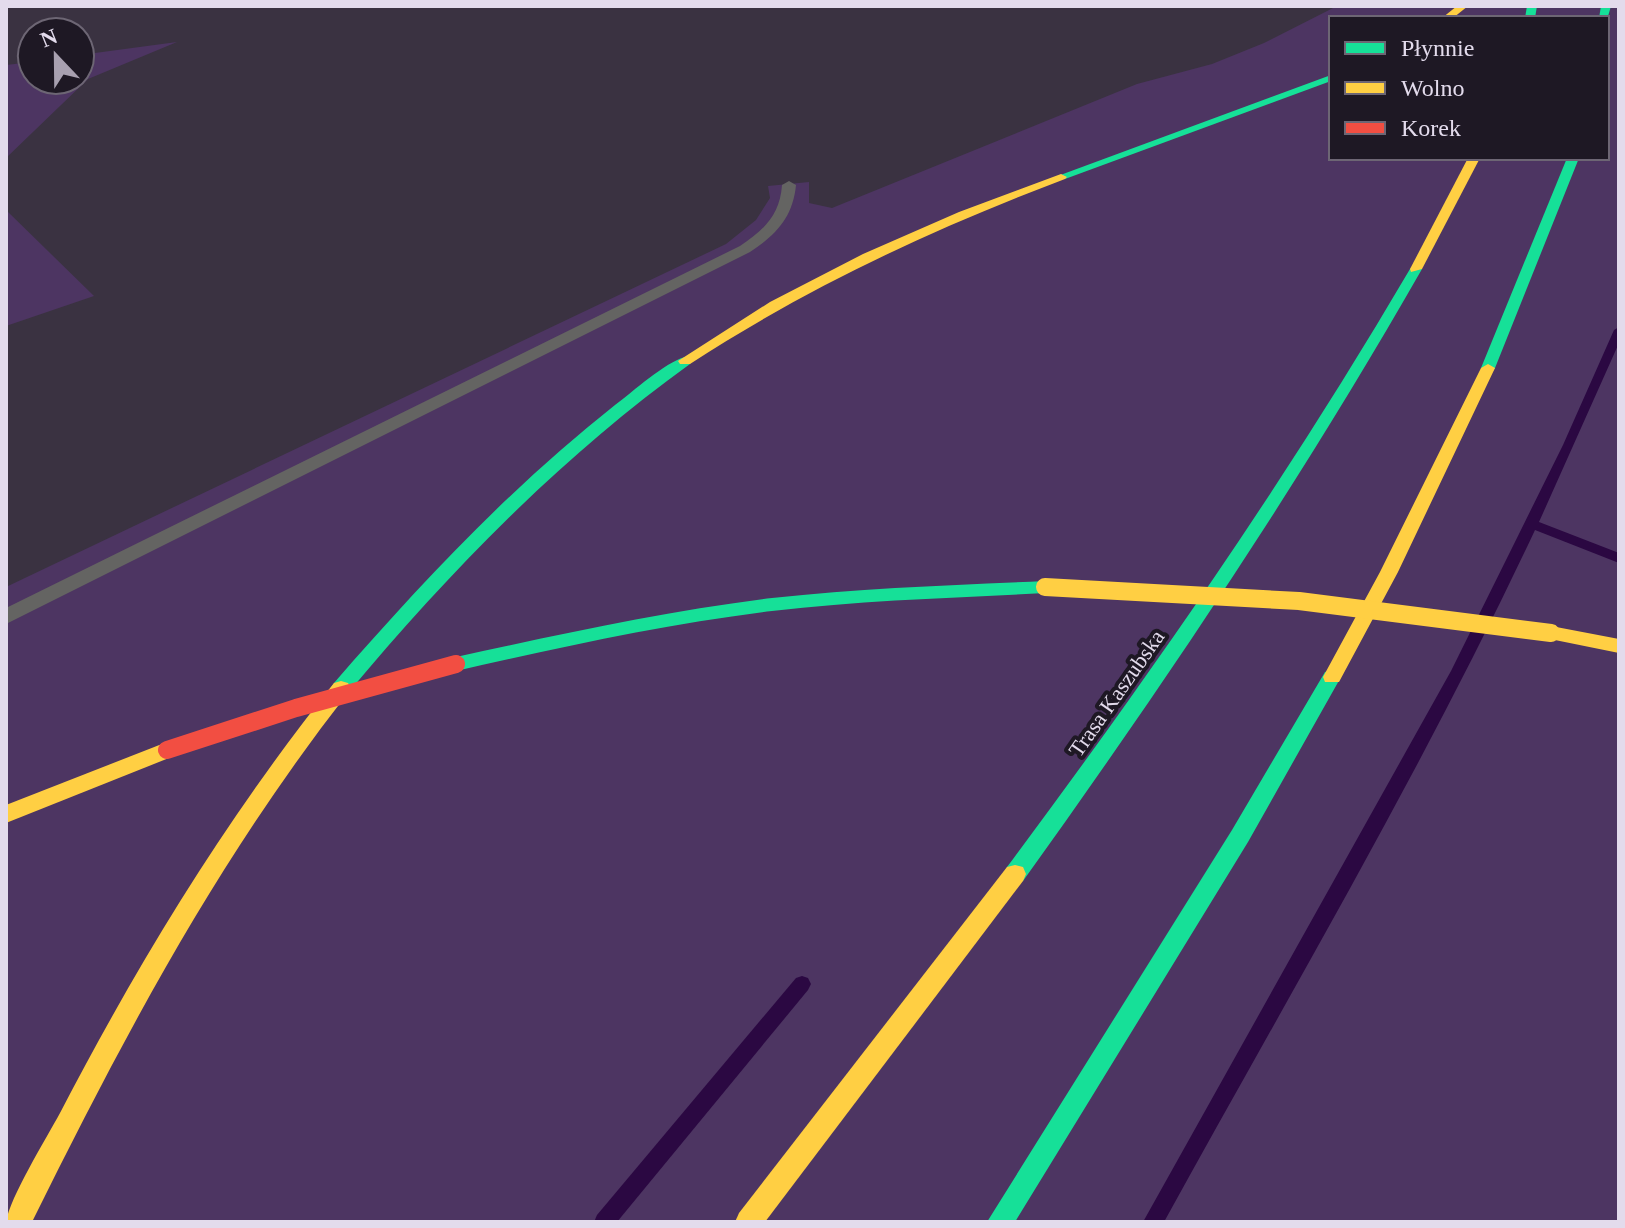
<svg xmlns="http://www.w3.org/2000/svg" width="1625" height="1228" viewBox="0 0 1625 1228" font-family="'Times New Roman',serif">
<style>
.green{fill:#4d3562;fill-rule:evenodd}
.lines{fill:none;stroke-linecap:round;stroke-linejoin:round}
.stream{fill:#2b0842;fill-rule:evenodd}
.lane{fill:#646462;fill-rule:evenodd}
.fast{fill:#16e098;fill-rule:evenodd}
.slow{fill:#ffcf43;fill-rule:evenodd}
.slow-bridge{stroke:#ffcf43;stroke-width:18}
.jam-bridge{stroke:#f24e42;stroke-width:18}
.labels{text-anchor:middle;stroke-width:8;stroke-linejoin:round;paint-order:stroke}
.street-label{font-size:22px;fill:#e3dbec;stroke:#1e1824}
</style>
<rect width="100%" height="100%" fill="#3a3241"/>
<g class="green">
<path d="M1337,6H1619V1222H6V587L726,244L756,220L770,198L768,186L809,182V203L832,208L1137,84L1212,64L1264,43ZM1331,18H1607V158H1331Z"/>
<path d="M177,42L88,79L6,158V65L32,62V80H80V55Z"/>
<path d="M6,210L94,296L6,326Z"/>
</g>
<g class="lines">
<g class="stream">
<path d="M1619,327V343L1539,522L1619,553V563L1535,530C1424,767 1290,993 1164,1222H1143L1451,671L1563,445L1614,330Z"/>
<path d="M802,976L808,978L811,984L808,990L617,1222H594L597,1215L796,978Z"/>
</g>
<path class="lane" d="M789,181L796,185C793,217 776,235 750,252L6,624V608L740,246C764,230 780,215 782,185Z"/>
<g class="fast">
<path d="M1527,6H1537L1535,18H1525Z"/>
<path d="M1601,6H1611L1607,20L1599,18Z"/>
<path d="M1331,75V81L1065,179L1055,177Z"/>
<path d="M1567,158H1579L1495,368L1493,371H1483L1481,368Z"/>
<path d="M1416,265L1422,269C1301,481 1165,683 1023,881L1015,883L1007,881L1004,874L1007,867C1151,674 1288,477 1410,269Z"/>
<path d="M685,357L692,361L690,364C560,458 451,570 348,693H334L331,688L334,683C421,583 511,487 615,405C634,391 664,363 685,357Z"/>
<path d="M1045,581L1054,587L1045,593C954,598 863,600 772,611C666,624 561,647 456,671L449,669L447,664L449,659L456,657C561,634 666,611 772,598C863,588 954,585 1045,581Z"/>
<path d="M1332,670L1339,672L1341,677L1248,842L1015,1222H987L1232,830L1325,672Z"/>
</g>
<g class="slow">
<path d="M1457,6H1468L1453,18H1442Z"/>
<path d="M1468,158H1480L1422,269L1411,272L1410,269Z"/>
<path d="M1061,174L1067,177L1065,179C933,229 808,287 690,364H680L678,361L770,302L863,254L959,212Z"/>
<path d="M1488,364L1495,368L1398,572L1339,682H1325L1323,677L1380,572L1481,368Z"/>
<path d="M1551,626L1619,639V653L1545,638L1542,633L1545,628Z"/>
<path d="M341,681L348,683L351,688L348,693C218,859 125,1034 32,1222H6C10,1197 46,1139 60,1113C139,961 227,817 334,683Z"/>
<path d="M167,742L174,744L177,750L174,756L6,823V805Z"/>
<path d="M1015,865L1023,867L1026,874L1023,881L765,1222H735L739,1213L1007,867Z"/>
</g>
<path class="slow-bridge" d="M1045,587L1299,601L1551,633"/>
<path class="jam-bridge" d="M167,750L296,708L456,664"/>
</g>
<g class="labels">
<g class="street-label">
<text transform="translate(1116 693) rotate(-55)" y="8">Trasa Kaszubska</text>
</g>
</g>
<rect width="1625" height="1228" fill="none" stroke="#e3dbec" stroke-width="16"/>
<rect x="1329" y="16" width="280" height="144" fill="#1e1824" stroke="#6d6674" stroke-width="2"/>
<rect x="1345" y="42" width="40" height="12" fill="#16e098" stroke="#6d6674" stroke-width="2"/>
<text x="1401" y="56" font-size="24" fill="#e3dbec">Płynnie</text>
<rect x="1345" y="82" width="40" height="12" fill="#ffcf43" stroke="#6d6674" stroke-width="2"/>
<text x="1401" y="96" font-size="24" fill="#e3dbec">Wolno</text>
<rect x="1345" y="122" width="40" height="12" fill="#f24e42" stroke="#6d6674" stroke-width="2"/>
<text x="1401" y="136" font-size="24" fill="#e3dbec">Korek</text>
<g transform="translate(56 56) rotate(338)"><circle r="38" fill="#1e1824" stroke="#6d6674" stroke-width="2"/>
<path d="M0-6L14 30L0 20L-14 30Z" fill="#a8a0b0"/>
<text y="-12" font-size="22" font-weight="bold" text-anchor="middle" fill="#e3dbec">N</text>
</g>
</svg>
